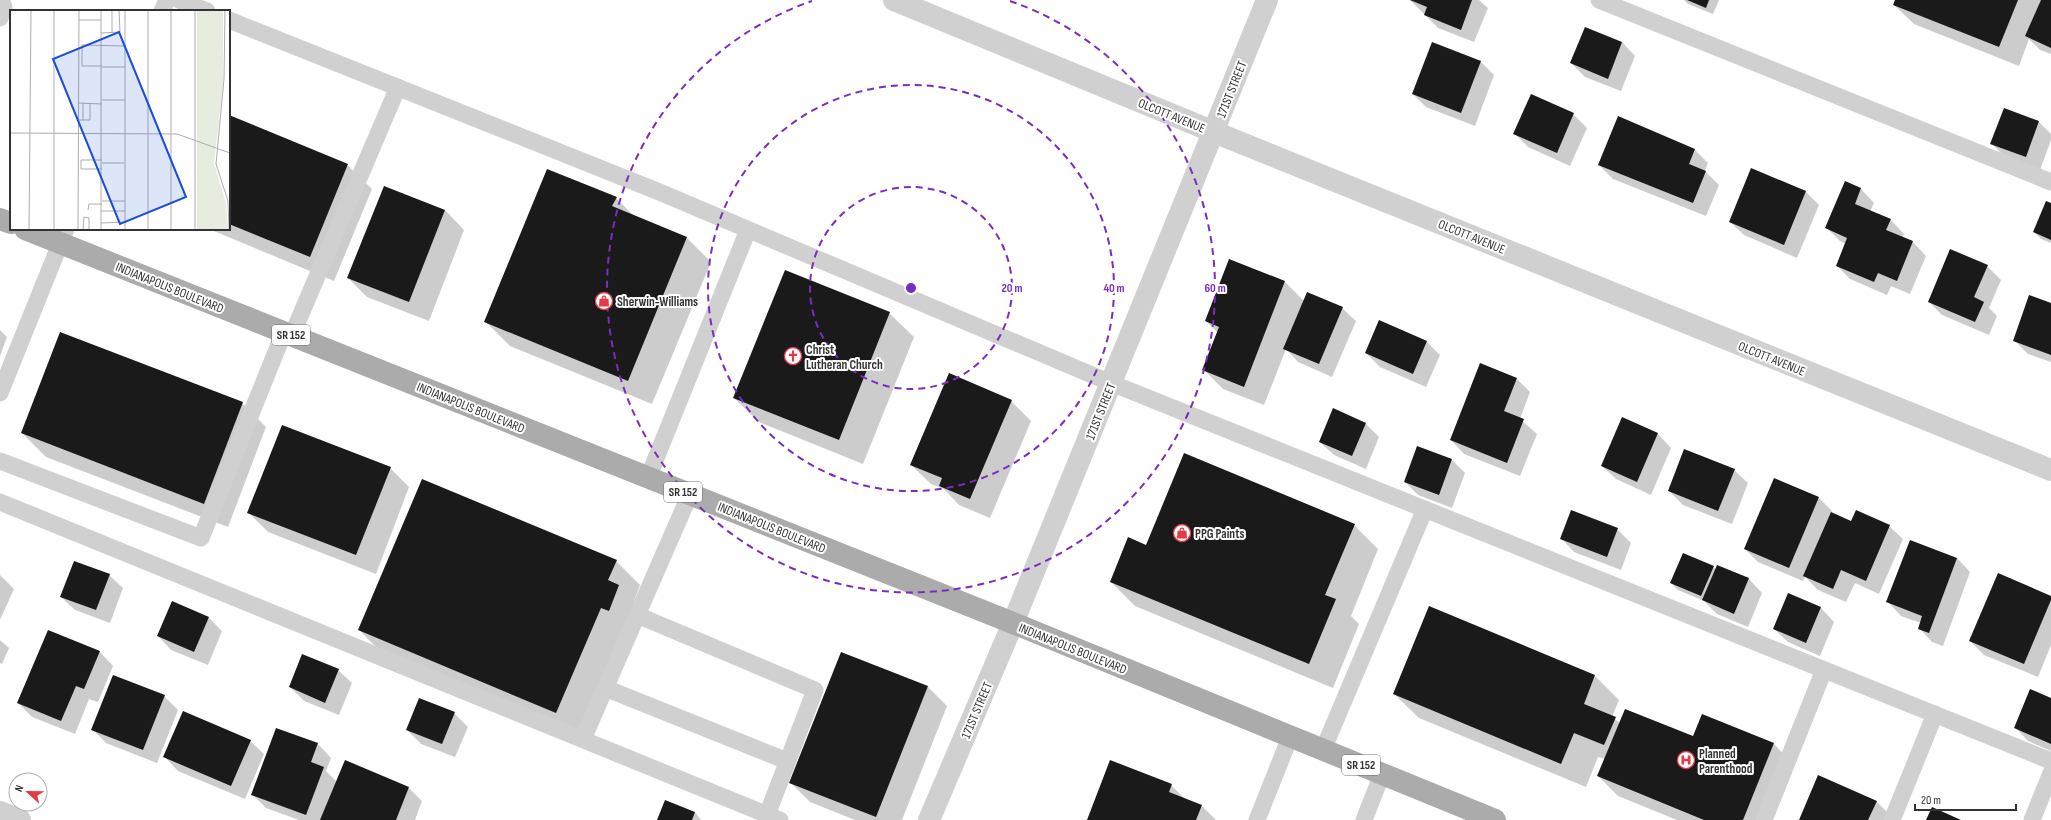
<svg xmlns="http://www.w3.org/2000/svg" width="2051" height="820" viewBox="0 0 2051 820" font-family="'Sofia Sans Condensed',sans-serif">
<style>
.shadow{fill:#0003}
.building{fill:#1a1a1a}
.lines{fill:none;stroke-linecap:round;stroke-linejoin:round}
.lane{stroke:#d0d0d0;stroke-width:17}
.street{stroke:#d0d0d0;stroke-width:22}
.primary{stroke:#ababab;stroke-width:22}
.ring{fill:none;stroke:#7b2cbf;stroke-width:2;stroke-dasharray:7 5}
.labels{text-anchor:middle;stroke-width:4;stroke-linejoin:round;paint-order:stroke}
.shield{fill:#fff;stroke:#707070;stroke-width:1}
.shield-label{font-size:12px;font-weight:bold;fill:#333}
.street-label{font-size:13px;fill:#333;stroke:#fff}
.poi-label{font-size:13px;font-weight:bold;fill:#333;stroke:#fff;text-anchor:start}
.inset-road{fill:none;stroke:#adadad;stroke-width:1}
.view{fill:#1d4ed8;fill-opacity:0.15;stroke:#1d4ed8;stroke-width:2}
.inset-edge{fill:none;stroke:#333;stroke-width:2}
.centre{fill:#7b2cbf;stroke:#fff;stroke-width:2}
.ring-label{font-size:12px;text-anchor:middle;font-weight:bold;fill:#7b2cbf;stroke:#fff;stroke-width:4;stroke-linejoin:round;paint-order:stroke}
</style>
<rect width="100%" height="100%" fill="#fff"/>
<g class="shadow">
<path d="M1410,0H1479L1488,8L1474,42L1438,28Z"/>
<path d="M1684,0H1719L1713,14L1688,4Z"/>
<path d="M1896,0H2051V54L2040,50L2029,39L2019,66L1914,24L1894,5Z"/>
<path d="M1622,42L1635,56L1621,91L1585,77L1571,63Z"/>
<path d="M1480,61L1494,75L1475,126L1426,107L1413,94Z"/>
<path d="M2004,109L2039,122L2051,134V140L2040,170L2005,157L1992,144Z"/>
<path d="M1573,114L1587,128L1570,166L1528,147L1514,133Z"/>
<path d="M229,116L347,165L372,189L334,281L209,229H229Z"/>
<path d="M1619,118L1695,150L1708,163L1705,171L1719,185L1706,216L1613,179L1599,165Z"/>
<path d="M1752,169L1806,192L1819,205L1797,258L1744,235L1730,222Z"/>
<path d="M1846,183L1861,189L1874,203L1870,212L1891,220L1904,234L1902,238L1913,242L1926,256L1910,294L1891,286L1887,295L1850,279L1837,266L1846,244L1840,241L1827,228Z"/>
<path d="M384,187L445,210L464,230L429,321L367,297L348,278Z"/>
<path d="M616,198L635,217L687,238L711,262L652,404L510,346L486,322Z"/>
<path d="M2051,205V243L2041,239L2034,232Z"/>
<path d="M1230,261L1285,282L1304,301L1342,308L1356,321L1332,377L1298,362L1286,349L1264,405L1223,389L1204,370L1218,333L1206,321Z"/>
<path d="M1987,266L2001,280L1989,308L1997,316L1989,335L1942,315L1929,302Z"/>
<path d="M2051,304V362L2028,354L2014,340Z"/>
<path d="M889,313L914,337L863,464L759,422L734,398Z"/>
<path d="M0,330L7,337L0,356Z"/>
<path d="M1426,341L1440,355L1426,387L1380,367L1366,353Z"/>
<path d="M1517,379L1530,392L1520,419L1537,434L1520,476L1464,454L1451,440Z"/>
<path d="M1011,401L1031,421L990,518L959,505L944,489L931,484L911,465Z"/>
<path d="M242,403L266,427L228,527L46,457L22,433Z"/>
<path d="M1366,424L1379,437L1366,469L1334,455L1320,442Z"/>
<path d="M1658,434L1671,448L1651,495L1616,479L1602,466Z"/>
<path d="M1418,447L1452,460L1465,473L1452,508L1418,495L1405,482Z"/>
<path d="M390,468L409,487L376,574L268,532L248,512Z"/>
<path d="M1734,470L1748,483L1732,524L1683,505L1669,491Z"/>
<path d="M1819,498L1832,511L1831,513L1852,522L1889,526L1903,539L1879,594L1855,583L1846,602L1818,590L1805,577L1803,581L1758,562L1745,549Z"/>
<path d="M1354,525L1378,549L1351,616L1359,624L1333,688L1135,606L1111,582L1147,546Z"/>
<path d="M1617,529L1631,543L1621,570L1574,552L1561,538Z"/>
<path d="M1684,554L1716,569L1718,566L1749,579L1762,593L1748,627L1717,614L1704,601L1678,590L1671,583Z"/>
<path d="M1957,558L1970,572L1943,646L1932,642L1919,628L1921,623L1901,616L1888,602Z"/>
<path d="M616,561L640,585L634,601L643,611L581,737L383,654L359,630Z"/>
<path d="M0,575L14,589L0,620Z"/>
<path d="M109,575L123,588L110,623L75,610L61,597Z"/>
<path d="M1789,594L1821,608L1834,622L1820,656L1788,642L1774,629Z"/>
<path d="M2051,597V645L2038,677L1984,655L1970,641Z"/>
<path d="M172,602L209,618L222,631L208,665L171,650L158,636Z"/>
<path d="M1430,608L1595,676L1619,700L1612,717L1620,723L1693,738L1702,715L1774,744L1793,764L1770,820H1677L1618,796L1598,776L1605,759L1598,757L1586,787L1419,718L1394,694Z"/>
<path d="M48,631L100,652L113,666L98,702L89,699L75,734L32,717L18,703Z"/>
<path d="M0,640L9,648L2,664L0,663Z"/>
<path d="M338,670L352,683L339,715L304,701L290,687Z"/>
<path d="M928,687L947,706L902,820H855L810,802L791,783Z"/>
<path d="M164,696L178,710L157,763L106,743L92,729Z"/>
<path d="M2051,699V751L2028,741L2015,727Z"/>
<path d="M454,713L468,727L455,757L421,744L407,730Z"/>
<path d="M277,729L318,744L331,758L326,771L337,782L346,761L409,788L422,801L415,820H299L266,808L253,795Z"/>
<path d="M250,741L264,754L245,799L178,771L165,757Z"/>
<path d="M1171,785L1185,799L1202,806L1216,820H1088Z"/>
<path d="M1876,801L1890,815L1888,820H1800Z"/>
<path d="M695,812L701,820H658Z"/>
</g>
<g class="building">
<path d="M1410,0H1472L1461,30L1424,15L1427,7Z"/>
<path d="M1687,0H1709L1706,8Z"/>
<path d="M1895,0H2018L1999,47L1893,5Z"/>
<path d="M2041,0H2051V48L2025,36Z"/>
<path d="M1585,27L1622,42L1608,79L1570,63Z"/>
<path d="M1432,42L1481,61L1461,113L1412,94Z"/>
<path d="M1531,94L1574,113L1557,153L1513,134Z"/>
<path d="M2004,108L2039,121L2026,157L1990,144Z"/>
<path d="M229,115L348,164L310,257L229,224Z"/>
<path d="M1618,116L1695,149L1689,164L1706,171L1693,203L1598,165Z"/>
<path d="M1751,168L1806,191L1784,245L1729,222Z"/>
<path d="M547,169L617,197L612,206L687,237L628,381L484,322Z"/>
<path d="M1845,181L1861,188L1855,204L1891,219L1886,230L1913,241L1897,281L1878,273L1874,282L1836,266L1847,238L1825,228Z"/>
<path d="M384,186L445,210L409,302L347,278Z"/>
<path d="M2046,201L2051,203V240L2033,232Z"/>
<path d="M1950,249L1988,265L1974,297L1984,302L1975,322L1928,302Z"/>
<path d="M1229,259L1285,281L1244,387L1202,370L1219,327L1205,321Z"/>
<path d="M785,270L890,312L839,440L733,398Z"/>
<path d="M1307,292L1343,307L1319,364L1283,349Z"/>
<path d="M2029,295L2051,303V355L2013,341Z"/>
<path d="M1379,320L1427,341L1413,374L1365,353Z"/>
<path d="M60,332L243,402L204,504L21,433Z"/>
<path d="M1480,363L1517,378L1504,411L1524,419L1507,463L1450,440Z"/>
<path d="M949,373L1012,400L970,499L939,486L942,478L910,465Z"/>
<path d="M1333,408L1366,423L1352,456L1319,442Z"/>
<path d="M1622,417L1658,433L1637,482L1601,466Z"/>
<path d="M282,425L391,467L356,555L247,513Z"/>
<path d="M1417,446L1452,459L1439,495L1404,482Z"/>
<path d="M1684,449L1735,469L1718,511L1668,491Z"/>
<path d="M1184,453L1355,524L1325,595L1336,599L1309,664L1110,582L1128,537L1146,545Z"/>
<path d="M1774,478L1819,497L1789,568L1744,549Z"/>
<path d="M422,479L617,560L608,580L619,585L609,611L601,608L556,713L358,630Z"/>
<path d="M1571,510L1618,528L1607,557L1560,539Z"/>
<path d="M1856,510L1890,525L1866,581L1841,570L1833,589L1803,576L1831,512L1851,521Z"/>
<path d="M1910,540L1957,558L1929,633L1918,629L1922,616L1886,602Z"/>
<path d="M1683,553L1714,566L1701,596L1670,583Z"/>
<path d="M74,561L110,574L96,610L60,597Z"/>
<path d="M1717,565L1749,578L1734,614L1702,600Z"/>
<path d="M1998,573L2051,596V600L2024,664L1969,641Z"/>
<path d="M1788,593L1821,607L1806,643L1773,629Z"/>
<path d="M172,601L209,617L194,652L157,636Z"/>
<path d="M1429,606L1595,675L1584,704L1616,717L1604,745L1574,733L1561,764L1393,694Z"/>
<path d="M48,630L100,651L84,689L76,686L61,721L17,703Z"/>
<path d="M841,652L928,686L876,817L789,783Z"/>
<path d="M302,654L339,669L325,703L289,687Z"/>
<path d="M113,675L165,695L143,750L91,730Z"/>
<path d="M2030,689L2051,698V744L2014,728Z"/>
<path d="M419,698L455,712L442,744L406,730Z"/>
<path d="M1625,709L1693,736L1702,714L1774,743L1743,820H1704L1597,776Z"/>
<path d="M183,711L251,740L231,786L163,757Z"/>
<path d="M276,728L318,743L311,762L324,767L306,815L251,795Z"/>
<path d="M345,760L409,787L396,820H320Z"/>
<path d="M1110,760L1172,784L1169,792L1202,805L1196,820H1087Z"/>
<path d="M1818,775L1877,801L1868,820H1799Z"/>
<path d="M665,800L695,812L692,820H657Z"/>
<path d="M1932,807L1961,820H1926Z"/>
</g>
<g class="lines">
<g class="lane">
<path d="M179,0L207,11"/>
<path d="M1599,0L2051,182"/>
<path d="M162,11L167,0"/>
<path d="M0,18L4,7L1,0"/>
<path d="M229,20L657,191L1111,383L2051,761"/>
<path d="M292,335L398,87"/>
<path d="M0,393L66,229"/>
<path d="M0,461L201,538L284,332"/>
<path d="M648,478L748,230"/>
<path d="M0,502L780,820"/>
<path d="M637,615L815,690L767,815"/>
<path d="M605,688L787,761"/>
<path d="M583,739L690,494"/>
<path d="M1323,750L1425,509"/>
<path d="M1257,820L1290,737"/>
<path d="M1364,820L1382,774"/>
<path d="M1764,820L1824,670"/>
<path d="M1892,820L1935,714"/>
<path d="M2032,820L2051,773"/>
</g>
<g class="street">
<path d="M894,0L1214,132L2051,470"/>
<path d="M0,812L20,820"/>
<path d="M929,820L1013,623L1267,0"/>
</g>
<g class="primary">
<path d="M0,219L11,223"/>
<path d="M25,229L1013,623L1495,820"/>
</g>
</g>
<g class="ring">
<circle cx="911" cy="288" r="101"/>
<circle cx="911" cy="288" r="203"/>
<path d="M1010 1A304 304 0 1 1 812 1"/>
</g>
<defs>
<g id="shop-ring" transform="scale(0.9)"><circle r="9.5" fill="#fff" stroke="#e63946" stroke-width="1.5"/><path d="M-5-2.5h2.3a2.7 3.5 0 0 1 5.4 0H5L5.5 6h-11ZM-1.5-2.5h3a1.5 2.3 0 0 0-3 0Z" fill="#e63946"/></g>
<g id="church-ring" transform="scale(0.9)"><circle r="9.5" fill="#fff" stroke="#e63946" stroke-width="1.5"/><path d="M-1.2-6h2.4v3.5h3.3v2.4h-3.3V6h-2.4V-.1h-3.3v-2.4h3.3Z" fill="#e63946"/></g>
<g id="hospital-ring" transform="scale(0.9)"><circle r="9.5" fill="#fff" stroke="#e63946" stroke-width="1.5"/><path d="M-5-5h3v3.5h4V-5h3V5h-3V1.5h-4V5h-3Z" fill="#e63946"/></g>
</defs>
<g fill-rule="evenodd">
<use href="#shop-ring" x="604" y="301"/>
<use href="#church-ring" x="793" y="356"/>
<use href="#shop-ring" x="1182" y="533"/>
<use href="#hospital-ring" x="1686" y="760"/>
</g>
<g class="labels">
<g class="shield">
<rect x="272" y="325" width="38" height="20" rx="3"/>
<rect x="664" y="482" width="38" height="20" rx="3"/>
<rect x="1342" y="755" width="38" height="20" rx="3"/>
</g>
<g class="shield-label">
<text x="291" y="339">SR 152</text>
<text x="683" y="496">SR 152</text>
<text x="1361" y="769">SR 152</text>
</g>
<g class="street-label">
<text transform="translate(1231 89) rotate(-68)" y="5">171ST STREET</text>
<text transform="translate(1172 115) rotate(22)" y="5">OLCOTT AVENUE</text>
<text transform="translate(1472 236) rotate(22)" y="5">OLCOTT AVENUE</text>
<text transform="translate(170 287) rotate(22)" y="5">INDIANAPOLIS BOULEVARD</text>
<text transform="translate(1772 358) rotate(22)" y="5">OLCOTT AVENUE</text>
<text transform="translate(471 407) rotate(22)" y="5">INDIANAPOLIS BOULEVARD</text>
<text transform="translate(1100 411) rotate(-68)" y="5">171ST STREET</text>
<text transform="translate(772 527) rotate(22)" y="5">INDIANAPOLIS BOULEVARD</text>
<text transform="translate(1073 648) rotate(22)" y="5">INDIANAPOLIS BOULEVARD</text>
<text transform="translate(976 710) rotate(-67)" y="5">171ST STREET</text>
</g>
<g class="poi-label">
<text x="617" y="306">Sherwin-Williams</text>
<text x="806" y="354">Christ<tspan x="806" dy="15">Lutheran Church</tspan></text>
<text x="1195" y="538">PPG Paints</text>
<text x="1699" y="758">Planned<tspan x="1699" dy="15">Parenthood</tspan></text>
</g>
</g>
<g transform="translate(10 10)">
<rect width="220" height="220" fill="#fff"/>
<path d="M187,0H213V75L204,153L216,194L218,220H187Z" fill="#e6ecdf"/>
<path class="inset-road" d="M91,0V220M102,0V23M161,0V220M215,0L214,69L206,154L218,191L219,220M69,10H91M91,23L110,22L109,0M92,56H72V35L115,36M92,57H115M92,90H115M69,93L92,94M73,93V110M68,110H80V93M0,123L167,124L220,143M92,150H71V159H92M92,153H114M92,191H115M78,200L79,194H92M91,201H115M91,213L115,212M19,220L21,0M44,220V0M68,220L69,0M73,220L74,207L79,208V220M115,220V0M138,220V0M185,220V0"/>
<path class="view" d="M109,22L176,187L110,214L43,49Z"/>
<rect width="220" height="220" class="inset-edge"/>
</g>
<circle cx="911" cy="288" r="6" class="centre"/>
<g class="ring-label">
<text x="1012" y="292">20 m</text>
<text x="1114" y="292">40 m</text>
<text x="1215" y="292">60 m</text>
</g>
<g transform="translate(28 792) rotate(292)"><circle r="19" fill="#ffffff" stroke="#adadad"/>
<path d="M0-3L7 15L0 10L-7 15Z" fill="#e63946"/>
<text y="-6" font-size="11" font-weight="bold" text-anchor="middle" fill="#333333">N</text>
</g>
<path d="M1915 804v6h101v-6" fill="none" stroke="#333333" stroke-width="2"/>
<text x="1921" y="804" font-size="12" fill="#333333" stroke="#ffffff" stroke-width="3" paint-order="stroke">20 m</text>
</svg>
